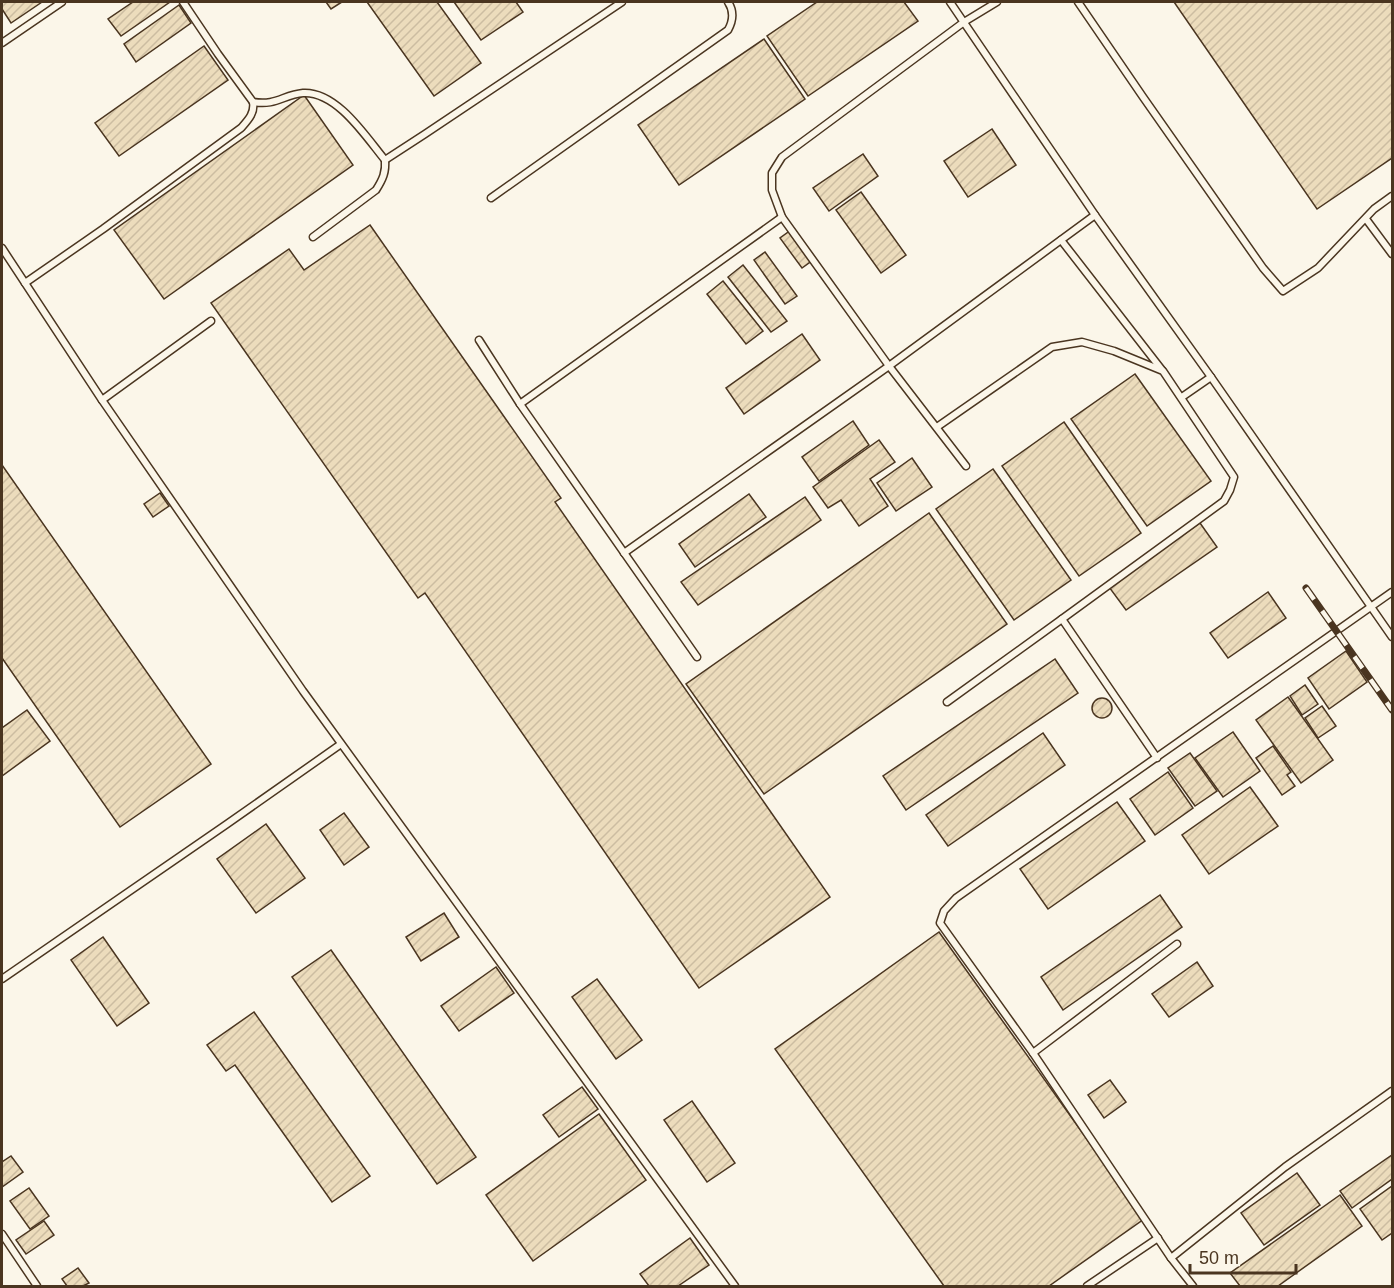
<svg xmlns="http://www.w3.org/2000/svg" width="1394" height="1288" viewBox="0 0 1394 1288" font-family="Arial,sans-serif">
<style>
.building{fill:url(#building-hatch);stroke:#4a3520;stroke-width:1.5}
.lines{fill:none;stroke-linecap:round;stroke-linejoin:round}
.lane-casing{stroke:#4a3520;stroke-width:9}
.lane{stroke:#fbf6e9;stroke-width:6}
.rail-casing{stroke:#4a3520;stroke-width:7}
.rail{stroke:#fbf6e9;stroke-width:4.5;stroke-dasharray:14;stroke-linecap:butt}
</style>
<defs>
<pattern id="building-hatch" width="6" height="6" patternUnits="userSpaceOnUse" patternTransform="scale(1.5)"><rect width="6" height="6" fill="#ecdcbc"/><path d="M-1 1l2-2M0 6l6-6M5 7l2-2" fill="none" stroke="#ccbda1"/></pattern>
</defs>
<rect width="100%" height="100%" fill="#fbf6e9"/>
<g class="building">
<path d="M2,2H42L11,23L2,9Z"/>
<path d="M133,2H170L121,36L108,19Z"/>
<path d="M326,2H342L331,9Z"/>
<path d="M367,2H437L481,63L434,96Z"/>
<path d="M454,2H516L523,12L481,40Z"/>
<path d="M817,2H904L918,21L808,96L767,36Z"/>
<path d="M1174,2H1392V158L1317,209Z"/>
<path d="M179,5L191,23L136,62L124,44Z"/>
<path d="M764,39L805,99L679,185L638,125Z"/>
<path d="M204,46L228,80L119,156L95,123Z"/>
<path d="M304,95L353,165L164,299L114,230Z"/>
<path d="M992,129L1016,165L968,197L944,161Z"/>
<path d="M863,154L878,176L829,211L813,188Z"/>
<path d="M861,192L906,255L881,273L836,210Z"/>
<path d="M370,225L561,498L555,502L830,897L699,988L425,593L418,598L211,303L289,249L304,270Z"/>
<path d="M791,230L813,260L802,268L780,238Z"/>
<path d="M765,252L797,296L785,304L754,260Z"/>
<path d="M743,265L787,321L771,332L728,277Z"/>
<path d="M723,281L763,331L746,344L707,294Z"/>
<path d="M802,334L820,360L744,414L726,388Z"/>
<path d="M1135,374L1211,481L1147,526L1071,419Z"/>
<path d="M853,421L869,445L819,481L802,457Z"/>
<path d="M1064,422L1141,533L1079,576L1002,466Z"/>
<path d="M879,440L895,462L870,479L888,506L859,526L841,500L828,508L813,487Z"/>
<path d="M912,458L932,487L896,511L877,483Z"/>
<path d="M2,465L211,764L120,827L2,658Z"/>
<path d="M993,469L1071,580L1014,620L936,509Z"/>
<path d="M160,493L169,506L153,517L144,504Z"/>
<path d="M749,494L766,517L695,567L679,544Z"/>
<path d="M805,497L821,520L698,605L681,582Z"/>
<path d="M929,513L1007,624L764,794L686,684Z"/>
<path d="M1200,523L1217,547L1126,610L1109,587Z"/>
<path d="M1268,592L1286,618L1228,658L1210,633Z"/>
<path d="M1346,651L1367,682L1329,709L1308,678Z"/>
<path d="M1055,659L1078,693L906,810L883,776Z"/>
<path d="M1305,685L1318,704L1302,715L1290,696Z"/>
<path d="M1288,697L1333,760L1301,783L1256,720Z"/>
<circle cx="1102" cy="708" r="10"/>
<path d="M1322,706L1336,726L1318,738L1305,718Z"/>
<path d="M27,710L50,741L2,776V728Z"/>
<path d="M1233,732L1260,771L1223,797L1195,758Z"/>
<path d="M1043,733L1065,765L948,846L926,815Z"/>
<path d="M1273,746L1291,772L1287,775L1295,786L1282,795L1256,758Z"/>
<path d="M1190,753L1217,791L1195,806L1168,768Z"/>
<path d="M1168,772L1193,808L1155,835L1130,799Z"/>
<path d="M1250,787L1278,826L1209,874L1182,835Z"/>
<path d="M1117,802L1145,841L1048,909L1020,869Z"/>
<path d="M344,813L369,847L344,865L320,830Z"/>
<path d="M266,824L305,878L256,913L217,859Z"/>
<path d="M1160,895L1182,927L1063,1010L1041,977Z"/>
<path d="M444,913L459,937L421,961L406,937Z"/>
<path d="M939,932L1144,1219L1049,1286H944L775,1049Z"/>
<path d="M103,937L149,1003L117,1026L71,960Z"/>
<path d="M331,950L476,1157L437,1184L292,977Z"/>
<path d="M1197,962L1213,986L1169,1017L1152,994Z"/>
<path d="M496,967L514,993L459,1031L441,1006Z"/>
<path d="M597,979L642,1040L616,1059L572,997Z"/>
<path d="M254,1012L370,1176L332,1202L235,1065L226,1071L207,1045Z"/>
<path d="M1110,1080L1126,1102L1104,1118L1088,1095Z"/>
<path d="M582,1087L598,1109L559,1137L543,1115Z"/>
<path d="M692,1101L735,1163L707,1182L664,1120Z"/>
<path d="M599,1114L646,1180L533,1261L486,1195Z"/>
<path d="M1392,1155V1179L1352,1208L1340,1191Z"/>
<path d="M11,1156L23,1172L2,1187V1162Z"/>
<path d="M1297,1173L1320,1205L1264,1245L1241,1213Z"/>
<path d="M1392,1186V1233L1382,1240L1360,1209Z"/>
<path d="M29,1188L49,1216L30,1229L10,1201Z"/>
<path d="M1340,1195L1362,1226L1278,1286H1240L1230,1273Z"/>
<path d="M44,1221L54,1235L26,1254L16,1240Z"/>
<path d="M690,1238L709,1265L678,1286H649L640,1274Z"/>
<path d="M78,1268L89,1283L83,1286H67L62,1279Z"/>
</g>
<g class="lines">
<g class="lane-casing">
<g id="lane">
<path d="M183,2L218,54L253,102C276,106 283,95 303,93C337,91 366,137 385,160L425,134L622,2"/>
<path d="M1078,2L1143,97L1263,268L1283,291L1318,268L1374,209L1392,196"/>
<path d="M2,43L62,2"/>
<path d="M491,198L728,30C733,21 734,11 728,2"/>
<path d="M1095,215L1211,377L1392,637"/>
<path d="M1366,219L1392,254"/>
<path d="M313,237L376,190C383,179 386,172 385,160"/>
<path d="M1061,240L1162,370"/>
<path d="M2,248L102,400L303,691L735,1286"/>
<path d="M25,283L103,229L241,128C248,120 255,113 253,102"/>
<path d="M479,340L520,404L697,657"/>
<path d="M1182,397L1211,377"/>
<path d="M102,400L211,321"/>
<path d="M520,404L782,217"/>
<path d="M937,427L1052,347L1082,342L1114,351L1163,371L1234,477L1230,490L1224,501L1062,619L1157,758"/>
<path d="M966,466L889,366L782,217L772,190V173L782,157L964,22L997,2"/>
<path d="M624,553L889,366L1095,215L950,2"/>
<path d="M947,702L1062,619"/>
<path d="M2,979L227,824L341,744"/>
<path d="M1033,1053L1177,944"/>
<path d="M2,1234L37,1286"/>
<path d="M1171,1258L1285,1167L1392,1091"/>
<path d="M1087,1286L1158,1238"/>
<path d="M1193,1286L1171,1258L1033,1053L940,923L944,911L956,898L1392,592"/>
</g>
</g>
<use href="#lane" class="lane"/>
<g class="rail-casing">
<path id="rail" d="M1306,588L1392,710"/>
</g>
<use href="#rail" class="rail"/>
</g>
<rect width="1394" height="1288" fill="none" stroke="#4a3520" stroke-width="6"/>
<path d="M1190 1264v9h106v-9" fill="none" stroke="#4a3520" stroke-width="3"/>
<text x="1199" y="1264" font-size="18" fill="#4a3520" stroke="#fbf6e9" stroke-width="4.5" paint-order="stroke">50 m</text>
</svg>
